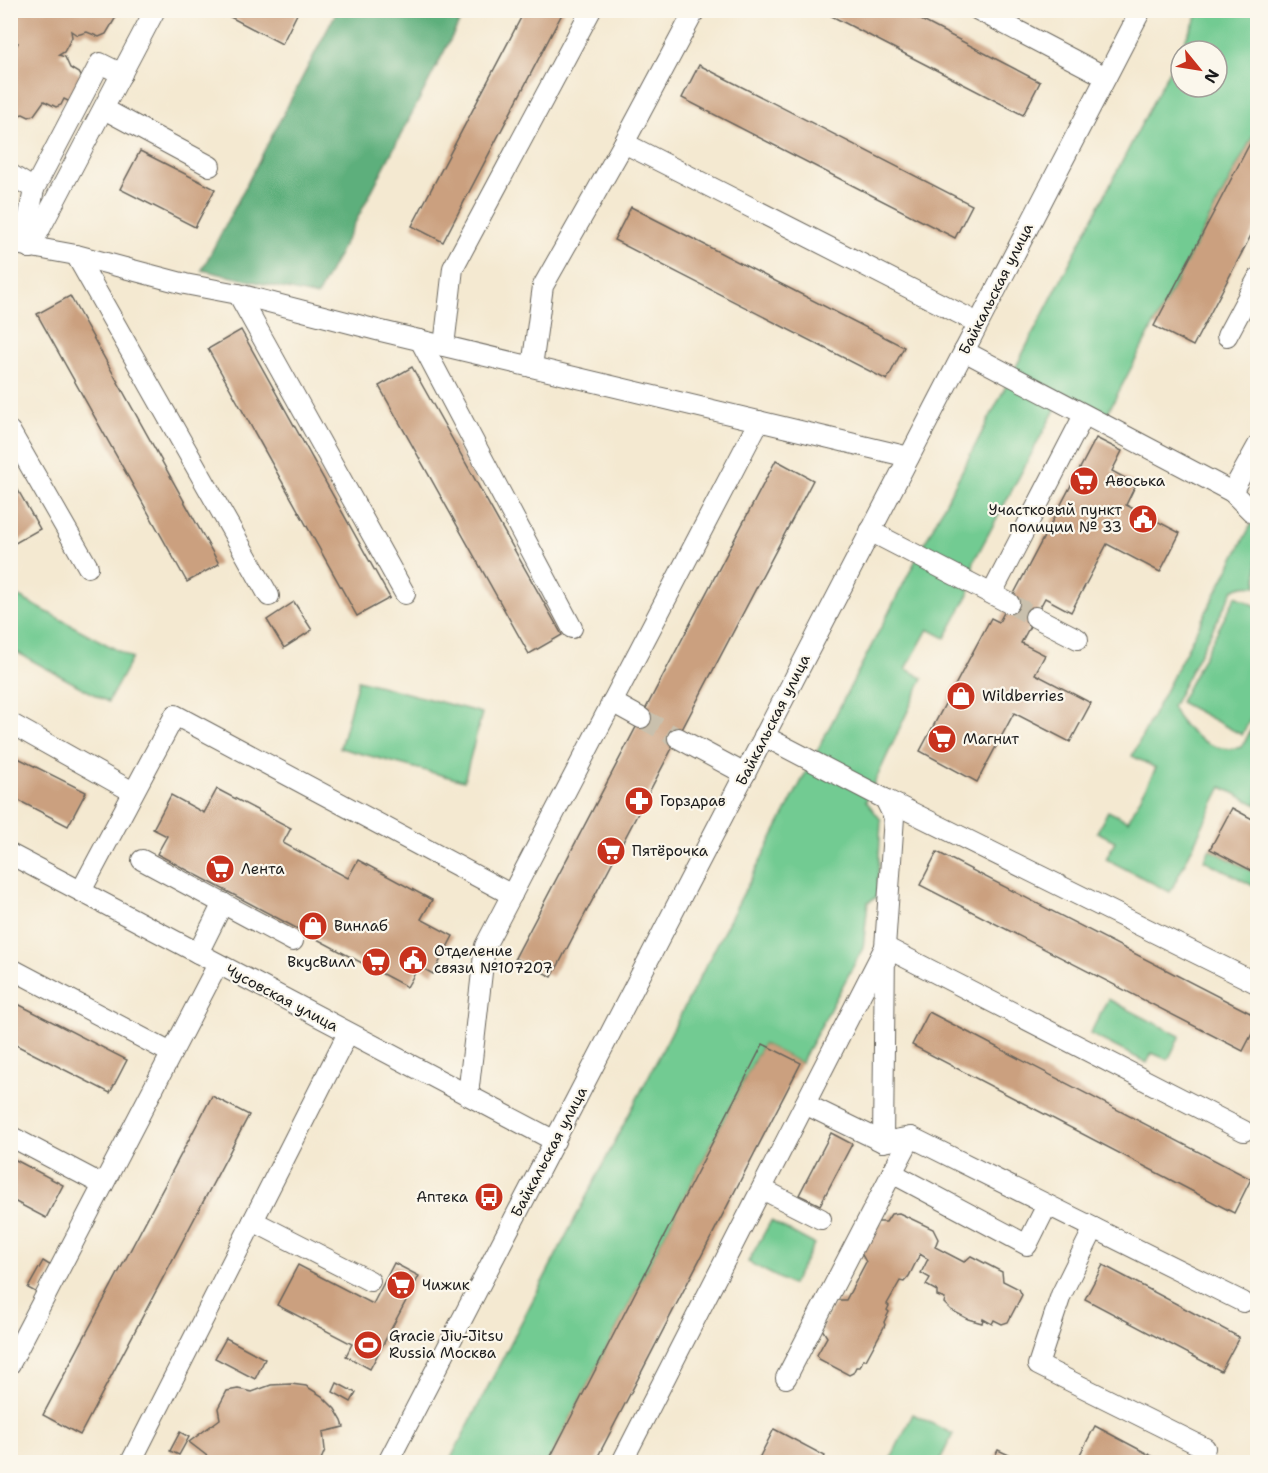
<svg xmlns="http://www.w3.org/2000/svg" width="1268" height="1473" viewBox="0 0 1268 1473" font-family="'Shantell Sans',sans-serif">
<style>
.green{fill:#72cb92;stroke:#477457;stroke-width:1.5;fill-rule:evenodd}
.forest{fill:#5daf7c;stroke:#3c664c;stroke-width:1.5}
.building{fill:#cba07f}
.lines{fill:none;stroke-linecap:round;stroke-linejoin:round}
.minor-tunnel{stroke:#c9c0ad;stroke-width:20;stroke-dasharray:20 10;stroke-linecap:butt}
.minor-casing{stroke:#68645b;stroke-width:22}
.minor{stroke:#fff;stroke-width:20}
.labels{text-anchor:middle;stroke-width:4.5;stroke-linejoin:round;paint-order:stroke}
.street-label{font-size:15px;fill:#1c1c1c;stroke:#fbf7ec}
.poi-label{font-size:15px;fill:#1c1c1c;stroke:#fbf7ec;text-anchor:start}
</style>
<rect width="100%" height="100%" fill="#fbf7ec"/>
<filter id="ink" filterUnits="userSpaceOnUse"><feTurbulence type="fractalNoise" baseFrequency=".0167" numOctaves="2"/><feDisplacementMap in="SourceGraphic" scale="12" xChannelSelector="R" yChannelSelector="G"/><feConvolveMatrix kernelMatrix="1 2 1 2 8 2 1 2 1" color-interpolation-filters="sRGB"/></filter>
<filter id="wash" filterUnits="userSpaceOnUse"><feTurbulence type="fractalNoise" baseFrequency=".008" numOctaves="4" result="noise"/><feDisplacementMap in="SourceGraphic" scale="24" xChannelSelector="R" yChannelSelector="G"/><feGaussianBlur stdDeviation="1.35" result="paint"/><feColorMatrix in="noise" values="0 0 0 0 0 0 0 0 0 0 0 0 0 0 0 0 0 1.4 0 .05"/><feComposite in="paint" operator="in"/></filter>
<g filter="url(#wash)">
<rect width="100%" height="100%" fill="#f4e9d1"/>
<g class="green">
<path d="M1200,11H1257V128L1107,414L1064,393L974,561L969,594L945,638L928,629L906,669L923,678L866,801L881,820L877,897L868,902L863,948L801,1063L763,1044L548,1462H449ZM1181,51H1217V87H1181Z"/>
<path d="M1253,521L1257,523V586C1248,585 1241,585 1233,590L1172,707C1183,732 1214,755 1242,747L1257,718V805L1222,787C1204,821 1189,857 1170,892L1106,859L1115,841L1097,832L1108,811L1128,821L1156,768L1132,756Z"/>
<path d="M10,592L132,658L108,702L11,649Z"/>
<path d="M1236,596L1258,607L1257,706L1242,735L1180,702Z"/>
<path d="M358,680L482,713L464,781L340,748Z"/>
<path d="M1210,849L1257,874V888L1204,860Z"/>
<path d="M1108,999L1180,1036L1168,1060L1152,1053L1147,1063L1090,1034Z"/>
<path d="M771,1221L814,1244L792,1285L748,1262Z"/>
<path d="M913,1414L953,1434L939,1462H895L890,1460Z"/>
</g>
<path class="forest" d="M337,11H439L460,21L317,296L202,270Z"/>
<g id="blocks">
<g class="building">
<path d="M10,10H112L115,12L116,17L106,34L99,37L87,32L77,35L71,31L72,37L64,52L59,55L65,57L70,68L80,74L83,81L70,102L64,99L61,105L56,107L44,101L34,115L29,117L23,114L10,117V57L18,43L10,40Z"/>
<path d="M217,10H299L282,44Z"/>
<path d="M525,10H564L443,242L412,226Z"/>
<path d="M820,10H902L1040,82L1023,115Z"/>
<path d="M699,65L972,205L955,238L682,98Z"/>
<path d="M1258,128V222L1193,346L1154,326Z"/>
<path d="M140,151L215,189L195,227L120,189Z"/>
<path d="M631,207L904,347L887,380L614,240Z"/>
<path d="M70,296L219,564L187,582L37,314Z"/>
<path d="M241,330L390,598L357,616L208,349Z"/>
<path d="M412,367L562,635L529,654L379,386Z"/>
<path d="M1096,438L1122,451L1112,471L1136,484L1126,505L1180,533L1160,572L1107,544L1071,612L1045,598L1021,643L1045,655L1035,674L1091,703L1070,742L1014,713L977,782L920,751L991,618L999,622Z"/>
<path d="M776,460L813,480L552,977L515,958Z"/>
<path d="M10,476L40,529L10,546Z"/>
<path d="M294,602L312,630L284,648L267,620Z"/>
<path d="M10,754L86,792L68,826L10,796Z"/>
<path d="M217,789L291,828L283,843L348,878L358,860L432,900L421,919L453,936L433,974L419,966L407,987L157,854L167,836L153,829L171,795L204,813Z"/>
<path d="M1232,808L1258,822V874L1210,849Z"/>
<path d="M937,852L1258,1017V1022L1243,1051L920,885Z"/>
<path d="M10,1000L127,1060L110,1093L10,1042Z"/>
<path d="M929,1012L1251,1179L1234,1213L912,1045Z"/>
<path d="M763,1044L801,1063L595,1462H548Z"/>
<path d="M212,1096L249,1115L80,1435L43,1415Z"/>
<path d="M831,1133L852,1144L820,1205L799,1195Z"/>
<path d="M10,1157L63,1185L46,1218L10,1199Z"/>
<path d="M899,1213L933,1229L938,1239L935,1247L964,1262L971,1256L1002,1272L1003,1281L1019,1289L1022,1295L1008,1322L1002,1324L994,1320L992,1324L983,1319L982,1323L968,1319L951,1310L944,1303L945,1299L937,1296V1291L926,1285L930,1278L921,1273L928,1259L920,1254L909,1276L904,1282L900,1281L887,1304L889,1306L887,1310L889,1312L884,1322L885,1325L866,1360H863L860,1367H856L853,1373L849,1375L819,1359L817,1355L827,1337L822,1329L837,1300H846L866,1262L861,1253L876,1222H886L891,1214Z"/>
<path d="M43,1261L53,1267L39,1294L28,1288Z"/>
<path d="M394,1263L419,1276L370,1369L346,1356L352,1344L277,1305L298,1265L373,1304Z"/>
<path d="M1103,1265L1239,1337L1221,1371L1085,1299Z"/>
<path d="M226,1338L265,1359L255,1379L215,1358Z"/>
<path d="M337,1383L356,1393L351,1402L333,1392Z"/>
<path d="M291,1384L306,1386L322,1396L335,1409L342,1421L344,1427L323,1432L325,1450L320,1462H215L189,1442L220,1419L218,1408L227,1391L238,1389L252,1392L271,1385Z"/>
<path d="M1095,1426L1163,1462H1081L1077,1460Z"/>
<path d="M774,1429L825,1456L822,1462H757Z"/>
<path d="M180,1432L189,1437L179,1455L170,1451Z"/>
<path d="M998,1450L1024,1462H992Z"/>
</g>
</g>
</g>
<g filter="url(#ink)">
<use href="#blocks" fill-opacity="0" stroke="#68645b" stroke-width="1.5"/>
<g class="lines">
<g class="minor-tunnel">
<path d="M1009,603L1035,617"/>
<path d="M641,718L678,738"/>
</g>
<g class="minor-casing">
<g id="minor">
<path d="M978,10L1106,77"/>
<path d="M104,109L210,166"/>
<path d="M624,143L978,323"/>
<path d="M10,174L34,189L27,226L30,248"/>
<path d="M34,189L100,63L122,74"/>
<path d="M10,243L76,255L185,284L238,294L377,330L909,457"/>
<path d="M30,248L155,10"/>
<path d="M76,255L269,596"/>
<path d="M238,294L405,594"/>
<path d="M1227,336L1258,278"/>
<path d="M420,340L572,628"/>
<path d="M444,346L453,268L591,10"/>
<path d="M964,351L1232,492L1251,511L1258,515"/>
<path d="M532,367L543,286L624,143L695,10"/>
<path d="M10,431L88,567"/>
<path d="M1232,492L1258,445"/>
<path d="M870,531L1009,603"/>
<path d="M992,593L1084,415"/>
<path d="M1035,617L1078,639"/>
<path d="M612,702L641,718"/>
<path d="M10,723L133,792"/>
<path d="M764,736L885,799L894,817L885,947L883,1142L911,1137L1243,1302"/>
<path d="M678,738L745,774"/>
<path d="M885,799L1258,984"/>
<path d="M10,854L555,1141"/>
<path d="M142,860L293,941"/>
<path d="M81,891L175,715L512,895"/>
<path d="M198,953L223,903"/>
<path d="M10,968L171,1053"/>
<path d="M468,1095L485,946L759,421"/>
<path d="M805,1104L883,1142"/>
<path d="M10,1136L103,1185"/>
<path d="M911,1137L892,1173L1027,1245L1047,1205"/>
<path d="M762,1189L821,1219"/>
<path d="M253,1221L370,1281"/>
<path d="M1094,1228L1061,1295L1038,1365L1205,1448"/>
<path d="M10,1364L218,964"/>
<path d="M786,1378L892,1173"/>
<path d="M131,1462L348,1033"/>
<path d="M388,1462L1141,10"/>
<path d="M622,1462L885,947L1244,1131"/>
</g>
</g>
<use href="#minor" class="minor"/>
</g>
</g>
<defs>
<g id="supermarket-disc" transform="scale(1.5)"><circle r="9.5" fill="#c8321e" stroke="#fbf7ec"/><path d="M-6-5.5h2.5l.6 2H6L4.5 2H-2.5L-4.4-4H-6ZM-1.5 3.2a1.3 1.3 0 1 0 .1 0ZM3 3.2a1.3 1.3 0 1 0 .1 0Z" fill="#fff"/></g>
<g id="civic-disc" transform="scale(1.5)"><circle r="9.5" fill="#c8321e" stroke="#fbf7ec"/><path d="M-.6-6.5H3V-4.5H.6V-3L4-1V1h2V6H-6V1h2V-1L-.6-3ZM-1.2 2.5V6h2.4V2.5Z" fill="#fff"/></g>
<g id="shop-disc" transform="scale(1.5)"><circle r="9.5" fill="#c8321e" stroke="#fbf7ec"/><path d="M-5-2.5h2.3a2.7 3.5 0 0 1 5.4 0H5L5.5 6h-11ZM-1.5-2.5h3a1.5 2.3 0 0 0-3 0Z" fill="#fff"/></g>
<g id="pharmacy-disc" transform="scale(1.5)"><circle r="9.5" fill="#c8321e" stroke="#fbf7ec"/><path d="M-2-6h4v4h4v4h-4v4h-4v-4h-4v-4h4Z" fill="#fff"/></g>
<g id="bus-disc" transform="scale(1.5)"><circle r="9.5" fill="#c8321e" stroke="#fbf7ec"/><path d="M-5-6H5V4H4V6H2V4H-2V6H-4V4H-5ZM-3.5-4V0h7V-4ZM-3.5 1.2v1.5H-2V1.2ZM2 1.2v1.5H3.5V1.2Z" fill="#fff"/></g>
<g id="stadium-disc" transform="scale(1.5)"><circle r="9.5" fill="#c8321e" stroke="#fbf7ec"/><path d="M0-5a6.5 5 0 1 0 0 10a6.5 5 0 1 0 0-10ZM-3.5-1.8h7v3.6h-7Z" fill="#fff"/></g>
</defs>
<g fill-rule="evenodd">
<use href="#supermarket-disc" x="1084" y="481"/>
<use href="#civic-disc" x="1143" y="519"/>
<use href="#shop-disc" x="961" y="696"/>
<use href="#supermarket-disc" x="942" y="739"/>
<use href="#pharmacy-disc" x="639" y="801"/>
<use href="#supermarket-disc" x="611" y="851"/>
<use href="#supermarket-disc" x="220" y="869"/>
<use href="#shop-disc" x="313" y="926"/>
<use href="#civic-disc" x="413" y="960"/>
<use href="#supermarket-disc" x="376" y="962"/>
<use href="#bus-disc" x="489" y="1197"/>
<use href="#supermarket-disc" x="401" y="1285"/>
<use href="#stadium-disc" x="368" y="1345"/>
</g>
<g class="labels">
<g class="street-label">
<text transform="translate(996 289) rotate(-63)" y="5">Байкальская улица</text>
<text transform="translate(773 720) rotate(-63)" y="5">Байкальская улица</text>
<text transform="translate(282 998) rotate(28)" y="5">Чусовская улица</text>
<text transform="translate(549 1152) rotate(-62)" y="5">Байкальская улица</text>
</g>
<g class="poi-label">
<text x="1105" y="486">Авоська</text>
<text x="1122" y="515" text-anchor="end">Участковый пункт<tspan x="1122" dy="17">полиции № 33</tspan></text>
<text x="982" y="701">Wildberries</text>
<text x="963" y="744">Магнит</text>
<text x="660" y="806">Горздрав</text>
<text x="632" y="856">Пятёрочка</text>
<text x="241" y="874">Лента</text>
<text x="334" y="931">Винлаб</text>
<text x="434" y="956">Отделение<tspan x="434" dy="17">связи №107207</tspan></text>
<text x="355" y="967" text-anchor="end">ВкусВилл</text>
<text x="468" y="1202" text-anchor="end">Аптека</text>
<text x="422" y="1290">Чижик</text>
<text x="389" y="1341">Gracie Jiu-Jitsu<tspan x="389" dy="17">Russia Москва</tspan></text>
</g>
</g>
<rect width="1268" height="1473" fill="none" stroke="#fbf7ec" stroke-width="36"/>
<g transform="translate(1199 69) rotate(120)"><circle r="28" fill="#fbf7ec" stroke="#a29f99" stroke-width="1.5"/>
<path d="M0-4.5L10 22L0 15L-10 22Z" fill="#c8321e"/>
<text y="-9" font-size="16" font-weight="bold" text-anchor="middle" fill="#1c1c1c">N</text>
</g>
</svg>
